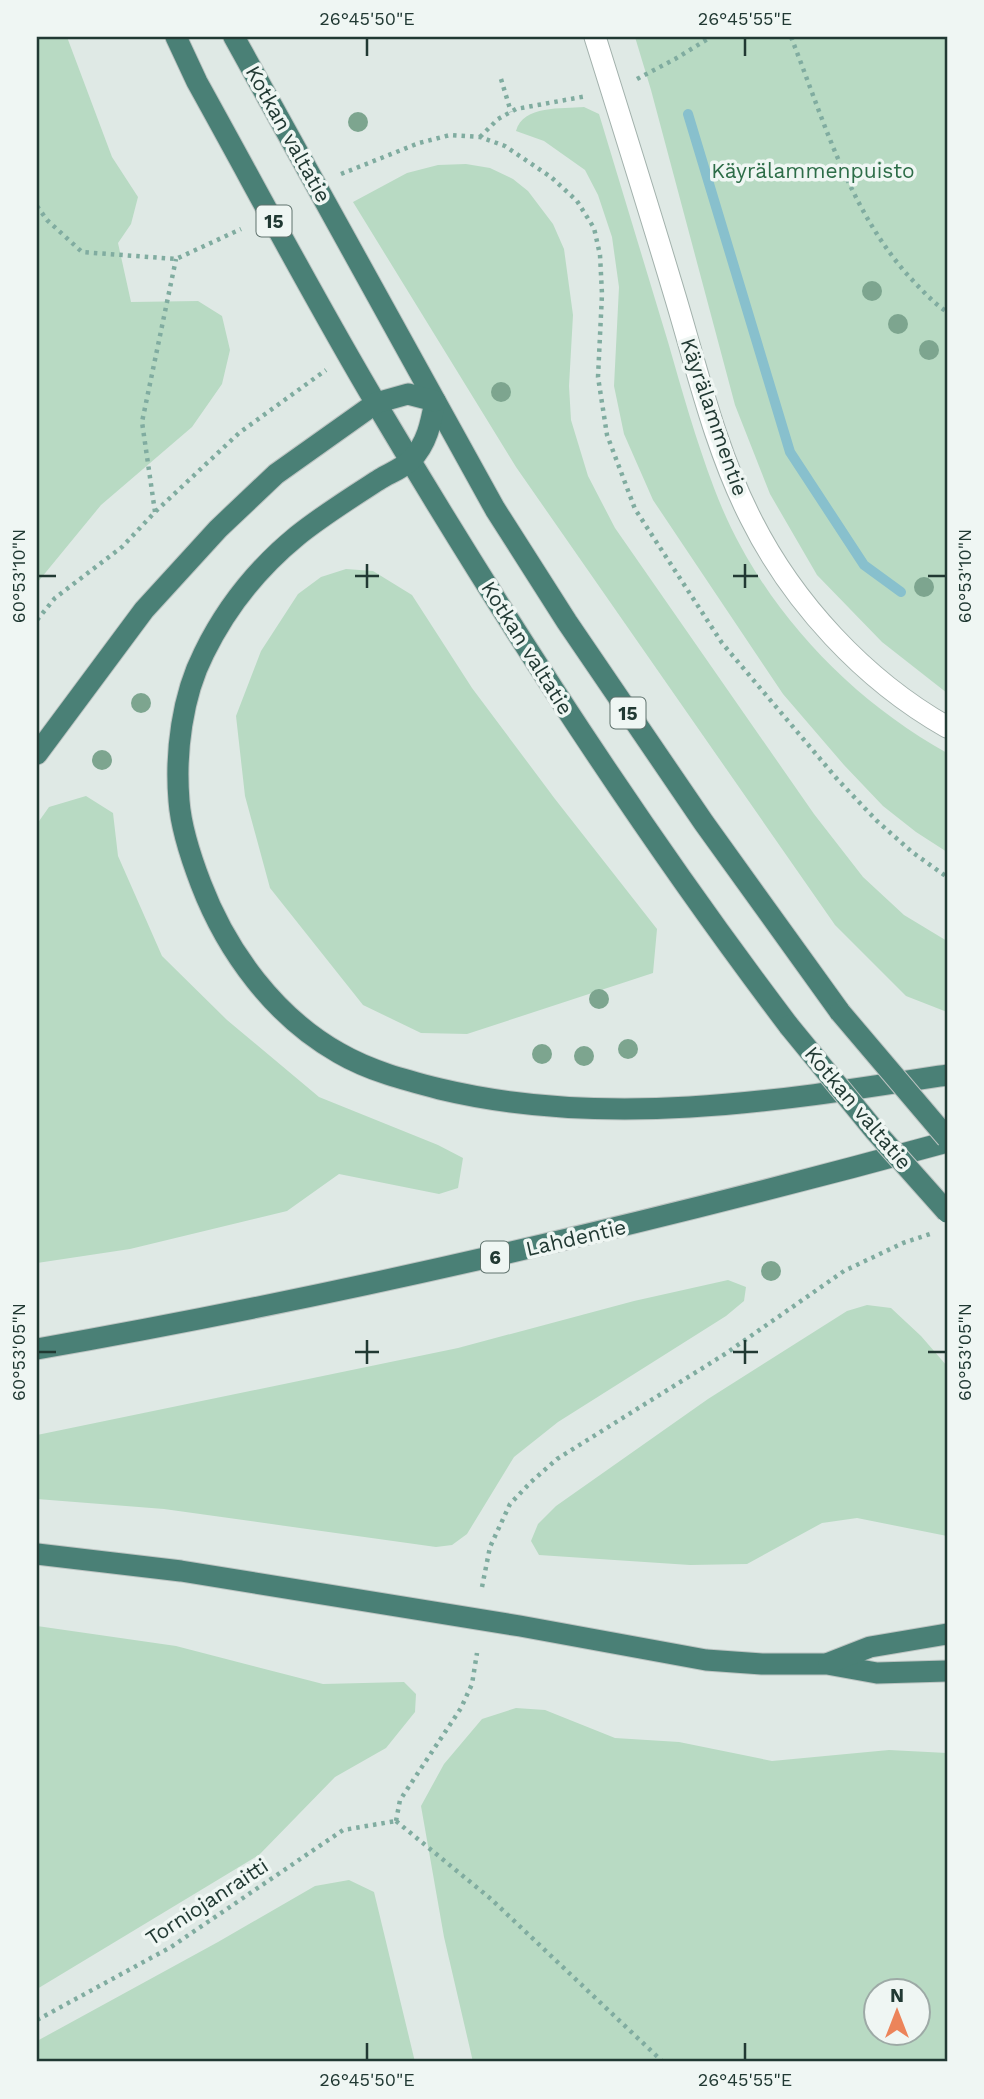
<svg xmlns="http://www.w3.org/2000/svg" width="984" height="2099" viewBox="0 0 984 2099" font-family="'Work Sans',sans-serif">
<style>
.green{fill:#b8dac3;fill-rule:evenodd}
.lines{fill:none;stroke-linecap:round;stroke-linejoin:round}
.stream{stroke:#88c0cd;stroke-width:10}
.minor-casing{stroke:#a2b1ac;stroke-width:23}
.trunk-casing{stroke:#bcc4c2;stroke-width:23}
.path{stroke:#80aca0;stroke-width:4.5;stroke-dasharray:3.5 5;stroke-linecap:butt}
.minor{stroke:#fff;stroke-width:21}
.trunk{stroke:#4a8076;stroke-width:21}
.trunk-bridge-casing{stroke:#bcc4c2;stroke-width:23;stroke-linecap:butt}
.trunk-bridge{stroke:#4a8076;stroke-width:21}
.tree{fill:#7da58f}
.ticks{fill:none;stroke:#213933;stroke-width:2.5}
.labels{text-anchor:middle;stroke-width:7;stroke-linejoin:round;paint-order:stroke}
.shield{fill:#eff6f3;stroke:#5f726d;stroke-width:2}
.shield-label{font-size:19px;font-weight:bold;fill:#213933}
.street-label{font-size:21px;fill:#213933;stroke:#eff6f3}
.park-label{font-size:21px;fill:#2d6d48;stroke:#eff6f3}
.neatline{fill:none;stroke:#213933;stroke-width:2.5}
.ticks-label{font-size:18px;text-anchor:middle;fill:#213933}
</style>
<rect width="100%" height="100%" fill="#dfe9e5"/>
<g class="green">
<path d="M37,37H67L112,157L138,197L131,224L118,243L131,302L198,301L222,316L230,350L222,384L192,427L101,505L37,583Z"/>
<path d="M635,37H947V693L882,642L817,575L770,494L735,405L651,90Z"/>
<path d="M584,107L599,114C622,190 645,266 668,342C682,391 696,440 714,488C756,600 843,695 947,753V852L916,832L883,806L844,765L783,694L653,500L624,434L614,386L619,287L612,237L598,195L585,170L544,141L516,131C523,105 562,109 584,107Z"/>
<path d="M466,164L490,168L513,179L528,191L553,224L564,249L573,315L569,386L571,420L588,476L615,528L814,814L863,877L904,915L947,941V1012L906,996L835,925L516,467L353,202L407,173L438,165Z"/>
<path d="M346,569L373,571L412,595L472,688L555,799L657,929L653,973L467,1034L421,1033L363,1005L270,888L245,796L236,716L261,651L298,594L321,577Z"/>
<path d="M86,796L113,813L118,856L162,956L227,1020L319,1097L438,1145L463,1158L458,1188L439,1194L339,1174L287,1211L130,1249L37,1263V824L49,807Z"/>
<path d="M728,1280L746,1287L744,1301L726,1316L558,1422L514,1457L467,1534L452,1545L436,1547L164,1509L37,1499V1435L458,1348L634,1301Z"/>
<path d="M867,1305L891,1308L921,1336L947,1366V1536L857,1518L822,1523L747,1564L690,1565L539,1555L531,1541L538,1524L556,1506L708,1399L847,1311Z"/>
<path d="M37,1626L176,1646L323,1684L404,1682L416,1694L415,1712L386,1748L335,1777L259,1855L37,1989Z"/>
<path d="M516,1708L545,1710L615,1738L679,1742L772,1761L889,1750L947,1753V2062H473L444,1937L421,1806L444,1764L482,1719ZM876,1990H918V2032H876Z"/>
<path d="M349,1880L374,1892L415,2062H37V2041L218,1942L315,1886Z"/>
</g>
<g class="lines">
<path class="stream" d="M688,114L790,452L864,565L901,592"/>
<g class="minor-casing">
<path id="minor" d="M595,37C622,123 649,209 675,296C697,369 715,448 750,517C792,602 864,680 947,727"/>
</g>
<g class="trunk-casing">
<g id="trunk">
<path d="M176,37L197,82C257,190 314,299 377,405C504,619 639,828 789,1026"/>
<path d="M234,37L495,509L567,622L704,823L840,1012"/>
<path d="M435,401C431,423 427,444 411,460C403,468 390,473 380,479C352,497 323,515 297,536C258,568 226,608 204,653C182,696 175,753 179,801C181,828 191,858 201,884C227,952 275,1017 339,1053C370,1071 405,1080 440,1089C607,1129 780,1101 947,1075"/>
<path d="M37,754L144,610L218,529L276,474L376,403L408,394L435,401"/>
<path d="M37,1349C344,1295 647,1224 947,1142"/>
<path d="M37,1554L181,1571L520,1626L706,1660L762,1664H827L877,1673L947,1671"/>
<path d="M829,1663L870,1647L947,1634"/>
</g>
</g>
<g class="path">
<path d="M791,37C823,118 847,204 905,272C918,286 931,301 947,312"/>
<path d="M501,79L511,112"/>
<path d="M637,79L675,59L711,37"/>
<path d="M480,137L498,119L516,109L587,96"/>
<path d="M341,174L419,143L450,135L480,137L505,146L551,177L577,201L594,228L600,255L602,294L598,377L607,435L635,509L722,643L838,780L877,821L912,852L947,877"/>
<path d="M37,206L47,220L82,252L176,259L241,229"/>
<path d="M155,512L142,422L176,259"/>
<path d="M37,620L55,598L122,547L155,512L239,433L326,370"/>
<path d="M482,1587L490,1547L510,1504L531,1482L557,1459L725,1354L844,1271L903,1243L933,1233"/>
<path d="M396,1821L491,1899L663,2062"/>
<path d="M396,1821L400,1800L461,1708L472,1684L477,1653"/>
<path d="M37,2020L171,1947L343,1830L396,1821"/>
</g>
<use href="#minor" class="minor"/>
<use href="#trunk" class="trunk"/>
<g class="trunk-bridge-casing">
<g id="trunk-bridge">
<path d="M840,1012L947,1138"/>
<path d="M789,1026L875,1131L947,1212"/>
</g>
</g>
<use href="#trunk-bridge" class="trunk-bridge"/>
</g>
<g class="tree">
<circle cx="358" cy="122" r="10"/>
<circle cx="872" cy="291" r="10"/>
<circle cx="898" cy="324" r="10"/>
<circle cx="929" cy="350" r="10"/>
<circle cx="501" cy="392" r="10"/>
<circle cx="924" cy="587" r="10"/>
<circle cx="141" cy="703" r="10"/>
<circle cx="102" cy="760" r="10"/>
<circle cx="599" cy="999" r="10"/>
<circle cx="628" cy="1049" r="10"/>
<circle cx="542" cy="1054" r="10"/>
<circle cx="584" cy="1056" r="10"/>
<circle cx="771" cy="1271" r="10"/>
</g>
<path class="ticks" d="M367,38V56M745,38V56M367,564V588M745,564V588M38,576H56M355,576H379M733,576H758M928,576H946M367,1340V1364M745,1340V1364M38,1352H56M355,1352H379M733,1352H758M928,1352H946M367,2043V2060M745,2043V2060"/>
<g class="labels">
<g class="shield">
<rect x="256.5" y="205.5" width="35" height="31" rx="5"/>
<rect x="610.5" y="697.5" width="35" height="31" rx="5"/>
<rect x="481" y="1241.5" width="28" height="31" rx="5"/>
</g>
<g class="shield-label">
<text x="274" y="228">15</text>
<text x="628" y="720">15</text>
<text x="495" y="1264">6</text>
</g>
<g class="street-label">
<text transform="translate(288 134) rotate(61)" y="7">Kotkan valtatie</text>
<text transform="translate(714 417) rotate(71)" y="7">Käyrälammentie</text>
<text transform="translate(527 648) rotate(58)" y="7">Kotkan valtatie</text>
<text transform="translate(858 1108) rotate(50)" y="7">Kotkan valtatie</text>
<text transform="translate(576 1238) rotate(-13)" y="7">Lahdentie</text>
<text transform="translate(207 1902) rotate(-33)" y="7">Torniojanraitti</text>
</g>
<g class="park-label">
<text x="813" y="178">Käyrälammenpuisto</text>
</g>
</g>
<rect width="984" height="2099" fill="none" stroke="#eff6f3" stroke-width="77"/>
<g transform="translate(897 2012)"><circle r="33" fill="#eff6f3" stroke="#9daaa6" stroke-width="2"/>
<path d="M0-5L12 26L0 18L-12 26Z" fill="#ec845a"/>
<text y="-10" font-size="19" font-weight="bold" text-anchor="middle" fill="#213933">N</text>
</g>
<rect x="38" y="38" width="908" height="2022" class="neatline"/>
<g class="ticks-label">
<text x="367" y="25">26°45'50"E</text>
<text x="745" y="25">26°45'55"E</text>
<text transform="translate(19 576) rotate(-90)" y="6">60°53'10"N</text>
<text transform="translate(965 576) rotate(-90)" y="6">60°53'10"N</text>
<text transform="translate(19 1352) rotate(-90)" y="6">60°53'05"N</text>
<text transform="translate(965 1352) rotate(-90)" y="6">60°53'05"N</text>
<text x="367" y="2086">26°45'50"E</text>
<text x="745" y="2086">26°45'55"E</text>
</g>
</svg>
